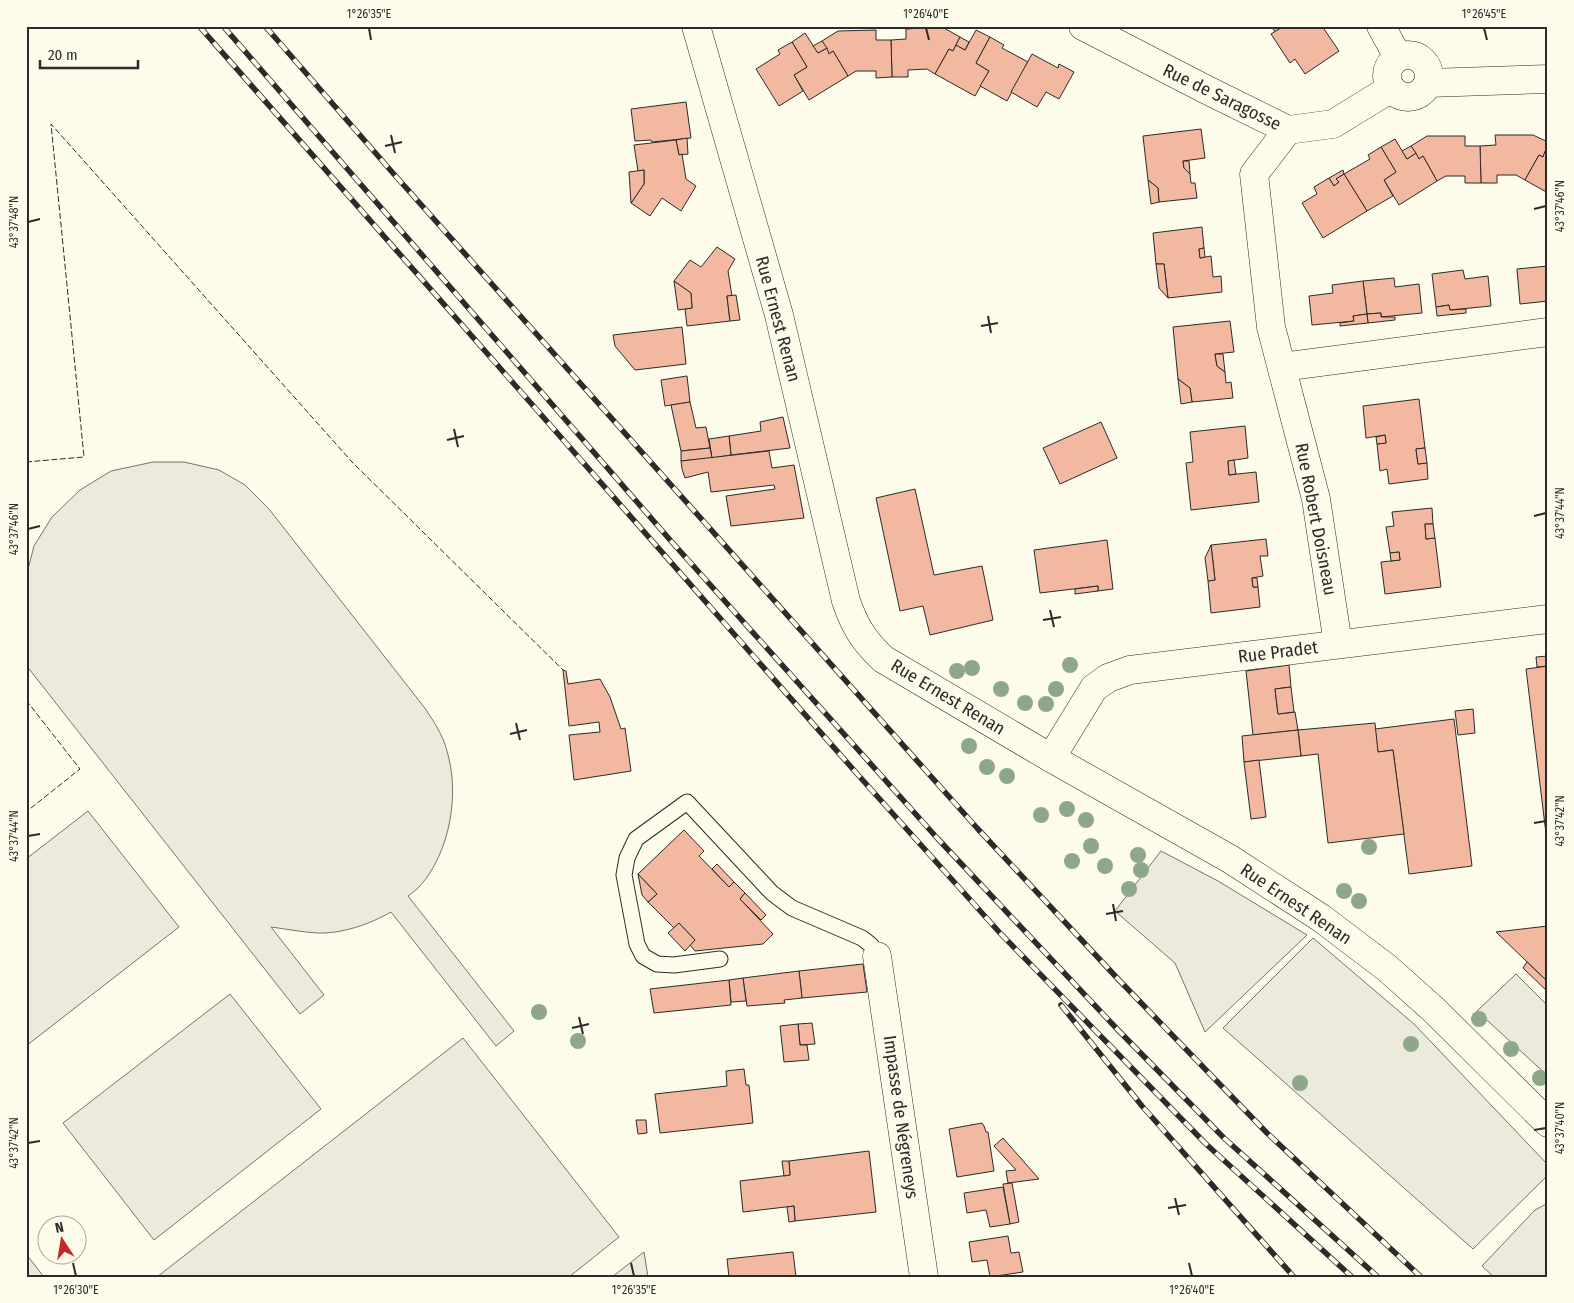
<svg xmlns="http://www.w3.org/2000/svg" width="1574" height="1303" viewBox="0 0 1574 1303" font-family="'Fira Sans Condensed',sans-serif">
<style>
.green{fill:#ecebdb;stroke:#74746e}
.parking{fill:#eceadb;stroke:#74746e}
.building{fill:#f2b8a0;stroke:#2b2b2b}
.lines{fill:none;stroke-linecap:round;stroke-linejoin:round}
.lane-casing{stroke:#2b2b2b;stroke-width:17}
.street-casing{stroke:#2b2b2b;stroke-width:29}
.secondary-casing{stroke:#2b2b2b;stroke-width:29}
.lane{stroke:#fdfbea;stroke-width:15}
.street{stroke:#fdfbea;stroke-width:28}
.secondary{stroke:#fdfbea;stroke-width:28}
.rail-casing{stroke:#2b2b2b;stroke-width:5.5}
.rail{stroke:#fdfbea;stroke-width:4;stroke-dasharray:11;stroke-linecap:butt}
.fence{stroke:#2b2b2b;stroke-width:1;stroke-dasharray:6 2.5;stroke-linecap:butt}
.tree{fill:#8ea78a}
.ticks{fill:none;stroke:#2b2b2b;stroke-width:2}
.labels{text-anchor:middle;stroke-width:4;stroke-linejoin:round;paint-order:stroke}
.street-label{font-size:18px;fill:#2b2b2b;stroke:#fdfbea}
.neatline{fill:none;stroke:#2b2b2b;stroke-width:2}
.ticks-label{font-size:12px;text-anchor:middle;fill:#2b2b2b}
</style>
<rect width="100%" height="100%" fill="#fdfbea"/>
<g class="green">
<path d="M153,462H184L219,470L245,485L269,509L424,707C433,720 443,735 447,751C460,794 450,852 420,886C416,890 412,893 408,896L514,1031L496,1046L391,912C370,924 342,934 317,933C302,932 286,929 271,927L324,995L300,1014L26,665V577L34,546L52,517L80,490L111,471Z"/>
<path d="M88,811L179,927L26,1046V859Z"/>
<path d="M1161,851L1218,881L1307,935L1205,1032L1175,963L1115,911Z"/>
<path d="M1313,938L1414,1024L1548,1165V1175L1473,1249L1223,1028Z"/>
<path d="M230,994L321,1109L154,1240L63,1123Z"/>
<path d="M463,1038L619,1237L569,1277H157Z"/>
<path d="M26,1254L44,1277H26Z"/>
</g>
<g class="parking">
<path d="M1516,974L1548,1006V1076L1477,1011Z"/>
<path d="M1548,1203V1277H1494L1482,1266L1535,1210Z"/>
<path d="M644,1252L648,1277H612Z"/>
</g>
<g class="building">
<path d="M1272,26H1284L1275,32Z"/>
<path d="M1284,26H1322L1339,51L1305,74L1295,59L1290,63L1271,34Z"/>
<path d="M922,28H944L960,37L953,51L949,49L935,74L927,69L908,70V77H892L891,40L906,39V29Z"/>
<path d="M876,30V40H891L892,77L876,78V71H856L848,76L833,51L829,54L822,41L838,31Z"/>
<path d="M976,30L990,37L976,63L989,71L975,96L935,74L949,49L953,51L956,45L965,50Z"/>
<path d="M805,33L818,53L827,48L829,54L833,51L848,76L809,100L794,75L807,67L792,42Z"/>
<path d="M960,37L969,42L965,50L956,45Z"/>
<path d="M990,37L1004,45L1002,48L1028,62L1007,101L980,86L989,71L976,63Z"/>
<path d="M822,41L827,48L818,53L813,46Z"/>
<path d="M792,42L807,67L794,75L803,91L779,106L756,69L780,54L778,50Z"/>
<path d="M1032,54L1058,68L1059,64L1074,72L1059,99L1046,92L1037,107L1011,92Z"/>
<path d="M686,102L691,138L652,142L651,140L635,141L631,109Z"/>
<path d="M1201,129L1205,158L1183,161L1184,168L1190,174L1191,183H1195L1197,198L1159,202L1158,188L1148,180L1143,136Z"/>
<path d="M1495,135H1533L1548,142V147L1543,157L1539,155L1525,180L1516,175H1497V183H1481L1480,146L1496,145Z"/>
<path d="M1427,136H1465V146H1480L1481,183H1465V176H1446L1437,181L1423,156L1419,159L1411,146Z"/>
<path d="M687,138L688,154L679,155L676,140Z"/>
<path d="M1395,139L1407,159L1416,153L1419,159L1423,156L1437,181L1399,205L1384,180L1396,172L1381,147Z"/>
<path d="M676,140L679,155L682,154L686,179L696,186L681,211L662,198L650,216L631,203L644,184V170L638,171L634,145Z"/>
<path d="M1411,146L1416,153L1407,159L1402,151Z"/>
<path d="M1381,147L1396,172L1384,180L1393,196L1367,211L1344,174L1370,159L1368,155Z"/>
<path d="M1545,151L1548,153V193L1525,180L1539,155L1543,157Z"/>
<path d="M1183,161H1189L1190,174L1184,168Z"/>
<path d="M644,170V184L631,203L629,172Z"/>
<path d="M1343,170L1344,174L1336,179L1339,182L1334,186L1329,178Z"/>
<path d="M1344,174L1367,211L1323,238L1302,203L1317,194L1314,187L1329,178L1334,186L1339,182L1336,179Z"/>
<path d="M1148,180L1158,188L1159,202L1151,204Z"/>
<path d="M1202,227L1204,248L1199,249L1200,258L1211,256L1213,277L1221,276L1222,292L1168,298L1164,264H1156L1153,233Z"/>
<path d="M717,247L735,259L728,271L732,296H727L730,321L687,326L685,309L692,308L691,293L674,281L690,260L701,267Z"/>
<path d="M1204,248L1205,257L1200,258L1199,249Z"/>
<path d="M1156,264H1164L1168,298L1159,288Z"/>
<path d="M1548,266V301L1520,304L1517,269Z"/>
<path d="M1463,270L1465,279L1488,276L1491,306L1450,310L1449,305L1436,307L1432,274Z"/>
<path d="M1394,278L1395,287L1419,284L1422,313L1381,317V313L1367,314L1363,281Z"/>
<path d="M674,281L691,293L692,308L678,310Z"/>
<path d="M1363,281L1367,314L1353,316L1354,321L1312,325L1309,296L1333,293L1332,285Z"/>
<path d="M736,295L740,320L730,321L727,296Z"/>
<path d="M1449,305L1450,310L1466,309V313L1437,316L1436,307Z"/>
<path d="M1381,313V317H1395V320L1368,323L1367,314Z"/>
<path d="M1367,314L1368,323L1340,326V323L1354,321L1353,316Z"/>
<path d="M1230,321L1234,352L1215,354L1217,366L1225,372L1226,383L1231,382L1233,398L1192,402L1190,388L1178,379L1173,327Z"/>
<path d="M682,327L686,364L635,370L615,346L613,335Z"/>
<path d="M1215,354H1223L1225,372L1217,366Z"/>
<path d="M687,376L690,402L665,406L661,380Z"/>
<path d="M1178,379L1190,388L1192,402L1181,404Z"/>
<path d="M1419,399L1425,448L1416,449L1418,464L1427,463L1428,479L1389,484L1387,469L1380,471L1377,444L1386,443L1385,435L1366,438L1363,406Z"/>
<path d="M690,402L696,428L706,427L710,448L681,451L671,405Z"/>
<path d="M783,417L790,448L731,455L729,436L761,431L760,422Z"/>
<path d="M1101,422L1117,458L1060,484L1043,448Z"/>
<path d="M1245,426L1248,458L1228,461L1229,475L1256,472L1259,502L1191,510L1186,463L1193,462L1190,432Z"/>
<path d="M1385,435L1386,443L1377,444L1376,437Z"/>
<path d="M729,436L731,455L712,458L709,439Z"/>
<path d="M710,448L712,458L681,461V451Z"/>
<path d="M1425,448L1427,463L1418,464L1416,449Z"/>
<path d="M769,451L772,468L794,465L804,518L731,526L726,496L775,489L774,485L711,492L708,472L685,478L682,469L681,461Z"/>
<path d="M1234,460L1236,474L1229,475L1228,461Z"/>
<path d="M915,489L934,575L982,566L993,620L930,635L923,606L900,611L876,498Z"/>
<path d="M1432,508L1433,524H1425L1426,539L1435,538L1441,587L1385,594L1381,562L1400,560L1399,552L1390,553L1386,527L1394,526L1392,512Z"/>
<path d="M1425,524H1433L1435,538L1426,539Z"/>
<path d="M1266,539L1268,556H1260L1263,576L1252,578L1253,587H1258L1260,607L1211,613L1208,581L1215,580L1211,545Z"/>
<path d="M1107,540L1113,589L1098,591V586L1040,593L1034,550Z"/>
<path d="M1211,545L1215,580L1208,581L1205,558Z"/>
<path d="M1399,552L1400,560L1391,561L1390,553Z"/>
<path d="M1252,578H1257L1258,587H1253Z"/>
<path d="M1098,586V591L1075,594V589Z"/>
<path d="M1548,656V666L1537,667L1536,657Z"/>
<path d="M1289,665L1291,687L1275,689L1278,714L1295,712L1298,730L1253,735L1246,671Z"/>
<path d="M1548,666V850L1526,669Z"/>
<path d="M563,670L566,671L568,684L600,679L610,697L621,729L625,728L631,771L574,780L569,735L600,732L599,722L569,726Z"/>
<path d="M1291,687L1294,712L1278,714L1275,689Z"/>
<path d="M1473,709L1475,733L1458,735L1455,711Z"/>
<path d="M1454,719L1472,866L1409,874L1393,750L1378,752L1375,729Z"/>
<path d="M1375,723L1378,752L1393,750L1404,834L1328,843L1318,754L1301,756L1298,730Z"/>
<path d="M1298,730L1301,756L1244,762L1242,736Z"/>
<path d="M1259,760L1266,817L1251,819L1244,762Z"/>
<path d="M684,830L704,851L699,856L729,887L734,882L745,893L740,899L773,934L763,944L695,951L690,945L695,940L679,923L674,928L648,902L657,894L638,874Z"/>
<path d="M717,864L734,882L729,887L712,869Z"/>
<path d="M638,874L657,894L648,902L642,895Z"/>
<path d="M745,893L766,915L761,920L740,899Z"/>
<path d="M679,923L695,940L685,951L668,933Z"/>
<path d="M1548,926V982L1496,932Z"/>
<path d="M1527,962L1548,982V992L1523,968Z"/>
<path d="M863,964L867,992L802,998L799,971Z"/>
<path d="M799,971L802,998L784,1000L785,1003L747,1006L743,978Z"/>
<path d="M743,978L746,1001L731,1002L729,980Z"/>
<path d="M729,980L731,1005L654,1013L650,989Z"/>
<path d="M812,1023L815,1044L800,1045L798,1024Z"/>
<path d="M798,1024L800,1045H807L809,1060L784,1062L780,1026Z"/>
<path d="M744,1069L746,1085H749L753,1123L660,1133L655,1094L727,1086L726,1071Z"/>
<path d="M636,1120H646L647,1133L638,1134Z"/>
<path d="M982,1123L984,1126L986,1132H988L994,1171L957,1177L949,1129Z"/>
<path d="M1003,1138L1039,1179L1008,1183L1006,1171L1016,1170L994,1146Z"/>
<path d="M869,1151L876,1212L795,1221L794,1206L743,1212L740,1181L790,1175L789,1161Z"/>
<path d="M782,1161H789L790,1175L784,1176Z"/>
<path d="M1012,1183L1019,1222L1010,1224L1003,1184Z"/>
<path d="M1003,1187L1010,1224L990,1227L986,1210L967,1213L964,1193Z"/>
<path d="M794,1206L795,1221L789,1222L787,1207Z"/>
<path d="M1008,1236L1011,1253L1019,1252L1023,1272L990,1277L987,1260L972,1262L969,1242Z"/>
<path d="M793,1252L796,1277H729L727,1259Z"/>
</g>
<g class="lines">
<g class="lane-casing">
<path id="lane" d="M720,959L674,965L657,964L643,956L637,944L624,875L627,858L636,839L687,802L772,893L792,908L862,938L871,945L877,956"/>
</g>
<g class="street-casing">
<g id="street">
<path d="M1083,26L1205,89L1288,130L1333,124L1390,89"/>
<path d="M1381,26L1398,57"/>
<circle cx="1408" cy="76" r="21"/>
<path d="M1428,83L1548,79"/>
<path d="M1288,130L1254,174L1271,327L1316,499L1338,644"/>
<path d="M1282,367L1548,332"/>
<path d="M1051,758L1094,688L1108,678L1130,670L1548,619"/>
<path d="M877,956L924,1277"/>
</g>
</g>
<g class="secondary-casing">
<path id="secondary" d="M696,26L779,315L846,601C855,627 864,641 883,659L1051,758L1230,859L1321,918L1387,968L1434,1010L1548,1123"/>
</g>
<use href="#lane" class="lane"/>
<use href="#street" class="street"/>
<use href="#secondary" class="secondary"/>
<g class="rail-casing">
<g id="rail">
<path d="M199,26L859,776L1000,933L1206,1144L1352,1277"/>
<path d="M223,26L671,541L938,839L1118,1030L1224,1138L1378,1277"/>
<path d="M265,26L392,172L977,828L1118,979L1267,1133L1421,1277"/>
<path d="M1061,1005L1142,1106L1294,1277"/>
</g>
</g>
<use href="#rail" class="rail"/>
<g class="fence">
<path d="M26,462L84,457L51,124L352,462L563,670"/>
<path d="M26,700L80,769L26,812"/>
</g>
</g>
<g class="tree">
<circle cx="1070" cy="665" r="8"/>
<circle cx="972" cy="668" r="8"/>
<circle cx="957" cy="671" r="8"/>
<circle cx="1001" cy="689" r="8"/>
<circle cx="1056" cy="689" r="8"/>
<circle cx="1025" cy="703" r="8"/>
<circle cx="1046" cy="704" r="8"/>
<circle cx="969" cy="746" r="8"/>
<circle cx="987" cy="767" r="8"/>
<circle cx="1007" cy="776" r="8"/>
<circle cx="1067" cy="809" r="8"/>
<circle cx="1041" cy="815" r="8"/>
<circle cx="1086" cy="820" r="8"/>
<circle cx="1091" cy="846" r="8"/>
<circle cx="1369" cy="847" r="8"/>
<circle cx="1138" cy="855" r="8"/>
<circle cx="1072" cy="861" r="8"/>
<circle cx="1105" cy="866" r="8"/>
<circle cx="1141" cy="870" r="8"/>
<circle cx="1129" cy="889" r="8"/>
<circle cx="1344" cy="891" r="8"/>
<circle cx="1359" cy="901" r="8"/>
<circle cx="539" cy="1012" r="8"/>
<circle cx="1479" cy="1019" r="8"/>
<circle cx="578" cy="1041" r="8"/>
<circle cx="1411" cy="1044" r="8"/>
<circle cx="1511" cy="1049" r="8"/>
<circle cx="1540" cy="1078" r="8"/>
<circle cx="1300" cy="1083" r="8"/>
</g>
<path class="ticks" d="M369,28L371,40M926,28L929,40M1484,28L1487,40M391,135L395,153M385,146L402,142M1534,209L1546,206M28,222L40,219M988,316L991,333M981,326L998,323M454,429L458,447M447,440L464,436M1534,516L1546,513M28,529L40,526M1050,610L1054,627M1043,620L1061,617M516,723L520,740M510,734L527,730M1534,823L1546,821M28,836L40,834M1113,904L1116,921M1106,914L1123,911M579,1017L583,1034M572,1028L589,1024M1534,1130L1546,1128M28,1143L40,1141M1175,1198L1179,1215M1168,1208L1186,1205M73,1263L76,1276M631,1263L634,1276M1189,1263L1192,1276"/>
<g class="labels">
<g class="street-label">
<text transform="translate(1222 97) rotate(26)" y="6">Rue de Saragosse</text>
<text transform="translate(778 319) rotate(75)" y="6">Rue Ernest Renan</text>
<text transform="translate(1316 519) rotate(79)" y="6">Rue Robert Doisneau</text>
<text transform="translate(1278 652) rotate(-7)" y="6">Rue Pradet</text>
<text transform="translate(948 697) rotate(31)" y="6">Rue Ernest Renan</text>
<text transform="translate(1296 904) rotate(34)" y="6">Rue Ernest Renan</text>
<text transform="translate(901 1117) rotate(82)" y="6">Impasse de Négreneys</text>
</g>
</g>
<rect width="1574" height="1303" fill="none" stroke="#fdfbea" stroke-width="55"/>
<g transform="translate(62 1240) rotate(348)"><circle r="24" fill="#fdfbea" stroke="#a9a89e"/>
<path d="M0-4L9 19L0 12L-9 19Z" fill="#c62828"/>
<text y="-8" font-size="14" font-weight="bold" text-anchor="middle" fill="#2b2b2b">N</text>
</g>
<path d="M40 60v8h98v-8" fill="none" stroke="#2b2b2b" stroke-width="2.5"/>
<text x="48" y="60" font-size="15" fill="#2b2b2b" stroke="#fdfbea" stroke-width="4" paint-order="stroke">20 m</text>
<rect x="28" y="28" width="1518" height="1248" class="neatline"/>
<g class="ticks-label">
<text x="369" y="18">1°26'35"E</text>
<text x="926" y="18">1°26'40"E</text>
<text x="1484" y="18">1°26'45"E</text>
<text transform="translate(1560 206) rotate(-90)" y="4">43°37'46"N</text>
<text transform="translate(14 222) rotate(-90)" y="4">43°37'48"N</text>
<text transform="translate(1560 513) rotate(-90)" y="4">43°37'44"N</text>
<text transform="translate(14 529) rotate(-90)" y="4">43°37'46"N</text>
<text transform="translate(1560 821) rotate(-90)" y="4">43°37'42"N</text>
<text transform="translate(14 836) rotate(-90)" y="4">43°37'44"N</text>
<text transform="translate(1560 1128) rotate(-90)" y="4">43°37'40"N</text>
<text transform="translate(14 1143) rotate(-90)" y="4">43°37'42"N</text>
<text x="76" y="1294">1°26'30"E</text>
<text x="634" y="1294">1°26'35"E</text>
<text x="1192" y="1294">1°26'40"E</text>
</g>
</svg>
